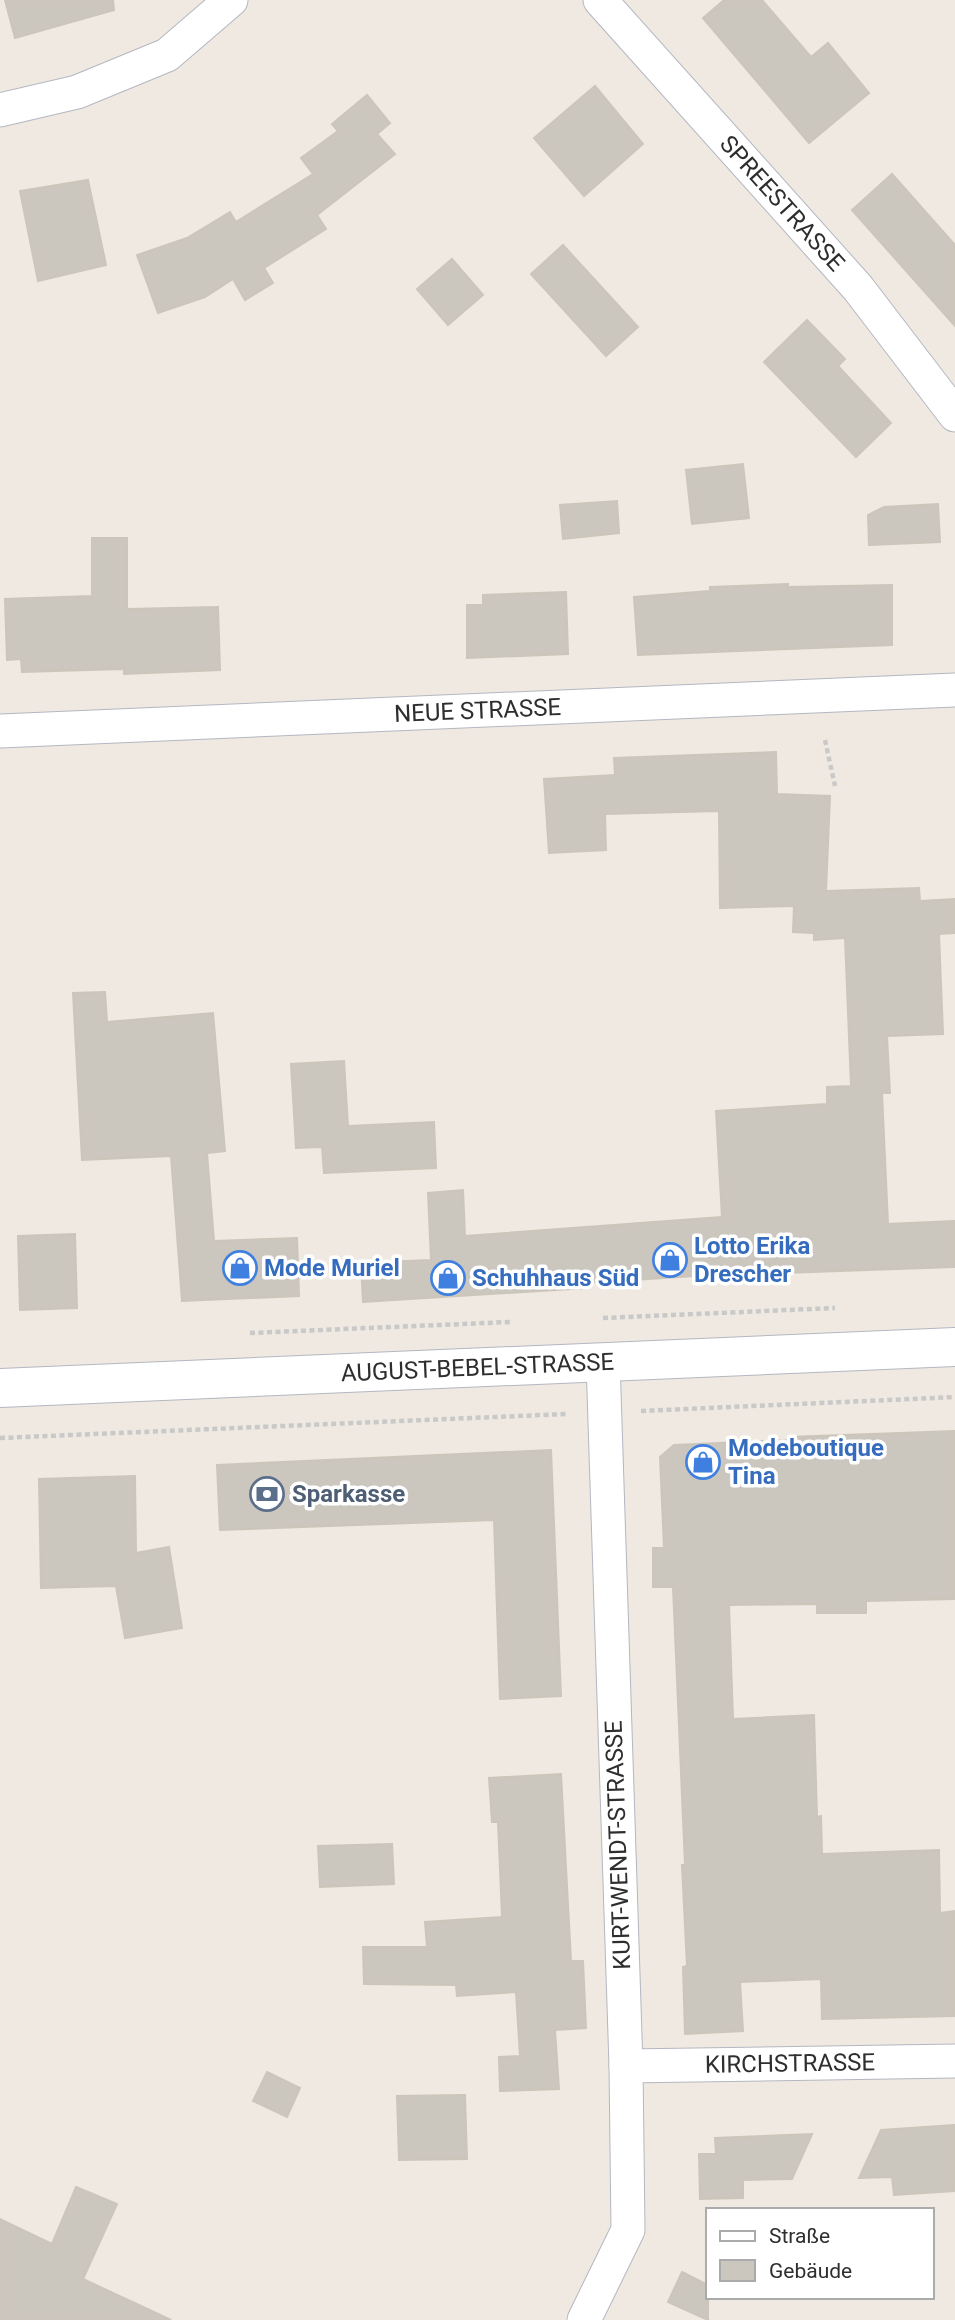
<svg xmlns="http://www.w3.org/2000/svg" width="955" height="2320" viewBox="0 0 955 2320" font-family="Roboto,sans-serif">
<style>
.building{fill:#cbc7bf;stroke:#cbc5ba;stroke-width:2}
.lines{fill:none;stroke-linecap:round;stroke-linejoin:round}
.minor-casing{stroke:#b4b7c1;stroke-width:35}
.secondary-casing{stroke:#b4b7c1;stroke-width:40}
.path{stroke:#c9c9c9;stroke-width:4.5;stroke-dasharray:5 3.5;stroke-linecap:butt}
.minor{stroke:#fff;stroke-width:33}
.secondary{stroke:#fff;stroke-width:38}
.labels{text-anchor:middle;stroke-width:7;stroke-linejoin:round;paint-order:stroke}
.street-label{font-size:24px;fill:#2e2e2e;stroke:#fff}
.shop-label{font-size:24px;font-weight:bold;fill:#366cbe;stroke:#fff;text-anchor:start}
.service-label{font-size:24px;font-weight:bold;fill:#4e5e75;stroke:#fff;text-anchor:start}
</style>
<rect width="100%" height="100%" fill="#efe9e1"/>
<g class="building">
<path d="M5,0H113L114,10L15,38Z"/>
<path d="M724,0H762L811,57L828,43L869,93L809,143L703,18Z"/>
<path d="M595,86L643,144L584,196L534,138Z"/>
<path d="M367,95L390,123L377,134L395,154L317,215L326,229L264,268L273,283L245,300L233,279L205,297L158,313L137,255L187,238L230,212L236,222L313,174L301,158L338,131L332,124Z"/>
<path d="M892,174L955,245V326L852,210Z"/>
<path d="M88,180L106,265L38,281L20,191Z"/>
<path d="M563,245L638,327L606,356L531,274Z"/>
<path d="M452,259L483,295L448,325L417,289Z"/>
<path d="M807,320L845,359L838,366L891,423L856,457L764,362Z"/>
<path d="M743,464L749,518L692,524L686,470Z"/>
<path d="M617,501L619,533L563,539L560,505Z"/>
<path d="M938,504L940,542L869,545L868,515L884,507Z"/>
<path d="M92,538H127V609L218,607L220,670L124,674V669L22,672L21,659L7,660L5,599L92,596Z"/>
<path d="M788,584V587L892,585V645L638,655L634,597L710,591V587Z"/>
<path d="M566,592L568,654L467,658V605H483V595Z"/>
<path d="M776,752L777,794L830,796L826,891L919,888L920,901L955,899V933L939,934L943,1034L887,1036L890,1093H882L888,1224L955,1221V1267L695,1276L586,1283L587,1288L363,1302L361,1263L431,1260L428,1193L463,1190L465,1236L722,1217L716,1111L827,1104V1087L851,1086L845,938L814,940V933L793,932L794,906L720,908L719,811L605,814L606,850L549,853L544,779L615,775L614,758Z"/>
<path d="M105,992L107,1022L213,1013L225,1151L207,1153L214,1241L297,1238L299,1296L182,1301L171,1156L82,1160L73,993Z"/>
<path d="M344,1061L348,1126L434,1122L436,1168L324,1173L322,1147L296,1148L291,1064Z"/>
<path d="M75,1234L77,1308L20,1310L18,1236Z"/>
<path d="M955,1431V1599L866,1601V1613H817V1604L729,1605L733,1719L814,1715L817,1817L821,1816L822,1854L939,1850L940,1913L955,1911V2016L822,2019L821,1979L740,1982L743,2031L685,2034L683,1967L687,1966L682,1865H685L673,1587H653V1548H664L660,1457L674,1445L789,1440V1437Z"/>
<path d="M551,1450L561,1696L500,1699L494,1520L220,1530L217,1465Z"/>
<path d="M135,1476L136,1553L169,1547L182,1628L125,1638L116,1586L41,1588L39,1479Z"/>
<path d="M561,1774L571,1961H583L586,2028L555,2030L559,2089L500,2091L499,2057L520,2056L516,1992L457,1996L456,1985L364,1984L363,1947H427L425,1922L502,1917L498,1822H492L489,1778Z"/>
<path d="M392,1844L394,1884L320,1887L318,1846Z"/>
<path d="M267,2072L300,2088L287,2117L253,2101Z"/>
<path d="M465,2095L467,2159L399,2160L397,2096Z"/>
<path d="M955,2125V2191L894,2195L892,2177L859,2178L881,2130Z"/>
<path d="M812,2134L792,2179L743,2180V2198L700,2199L699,2154H716L715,2138Z"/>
<path d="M76,2187L117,2204L83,2279L171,2320H0V2219L52,2244Z"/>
<path d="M682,2272L708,2285V2320L668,2302Z"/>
</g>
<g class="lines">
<g class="minor-casing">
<g id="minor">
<path id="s1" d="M600,0L858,288L955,415"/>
<path d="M0,110L77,92L167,55L231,0"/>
<path id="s2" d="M0,731L955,690"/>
<path id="s3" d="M626,2066L955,2061"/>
<path d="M584,2320L628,2230L626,2066L603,1361"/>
</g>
</g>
<g class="secondary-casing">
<g id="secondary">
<path id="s4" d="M0,1388L955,1347"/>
</g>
</g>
<g class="path">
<path d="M825,740L835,786"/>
<path d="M603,1318L835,1308"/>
<path d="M250,1333L510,1322"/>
<path d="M641,1411L955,1397"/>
<path d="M0,1438L566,1414"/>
</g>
<use href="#minor" class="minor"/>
<use href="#secondary" class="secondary"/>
</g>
<defs>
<g id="shop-ring" transform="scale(1.75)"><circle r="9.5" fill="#fff" stroke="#3f7fe0" stroke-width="1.5"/><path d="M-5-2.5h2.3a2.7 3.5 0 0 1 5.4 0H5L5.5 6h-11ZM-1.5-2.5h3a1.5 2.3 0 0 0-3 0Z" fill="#3f7fe0"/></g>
<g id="bank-ring" transform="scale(1.75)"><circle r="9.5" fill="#fff" stroke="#5c6f8a" stroke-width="1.5"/><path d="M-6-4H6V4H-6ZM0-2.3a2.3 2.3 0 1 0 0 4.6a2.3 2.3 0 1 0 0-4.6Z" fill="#5c6f8a"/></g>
</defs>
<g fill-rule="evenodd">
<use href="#shop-ring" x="670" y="1260"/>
<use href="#shop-ring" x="240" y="1268"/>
<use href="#shop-ring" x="448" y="1278"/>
<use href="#shop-ring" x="703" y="1462"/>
<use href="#bank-ring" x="267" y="1494"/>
</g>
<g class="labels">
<g class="street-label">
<text dy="8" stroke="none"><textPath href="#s1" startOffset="273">SPREESTRASSE</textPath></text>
<text dy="8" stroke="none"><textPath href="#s2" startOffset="478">NEUE STRASSE</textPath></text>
<text dy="8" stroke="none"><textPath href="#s4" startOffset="478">AUGUST-BEBEL-STRASSE</textPath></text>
<text transform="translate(618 1845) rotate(-92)" y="8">KURT-WENDT-STRASSE</text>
<text dy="8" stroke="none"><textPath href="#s3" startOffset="164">KIRCHSTRASSE</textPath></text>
</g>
<g class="shop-label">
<text x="694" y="1254">Lotto Erika<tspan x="694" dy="28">Drescher</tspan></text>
<text x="264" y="1276">Mode Muriel</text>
<text x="472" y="1286">Schuhhaus Süd</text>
<text x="728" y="1456">Modeboutique<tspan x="728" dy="28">Tina</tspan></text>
</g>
<g class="service-label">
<text x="292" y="1502">Sparkasse</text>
</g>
</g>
<rect x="706" y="2208" width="228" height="91" fill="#ffffff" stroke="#ababab" stroke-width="2"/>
<rect x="720" y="2231" width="35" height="10" fill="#ffffff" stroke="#ababab" stroke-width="2"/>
<text x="769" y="2243" font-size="21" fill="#2e2e2e">Straße</text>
<rect x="720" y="2260" width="35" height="21" fill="#cbc7bf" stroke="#ababab" stroke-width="2"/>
<text x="769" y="2278" font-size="21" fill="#2e2e2e">Gebäude</text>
</svg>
